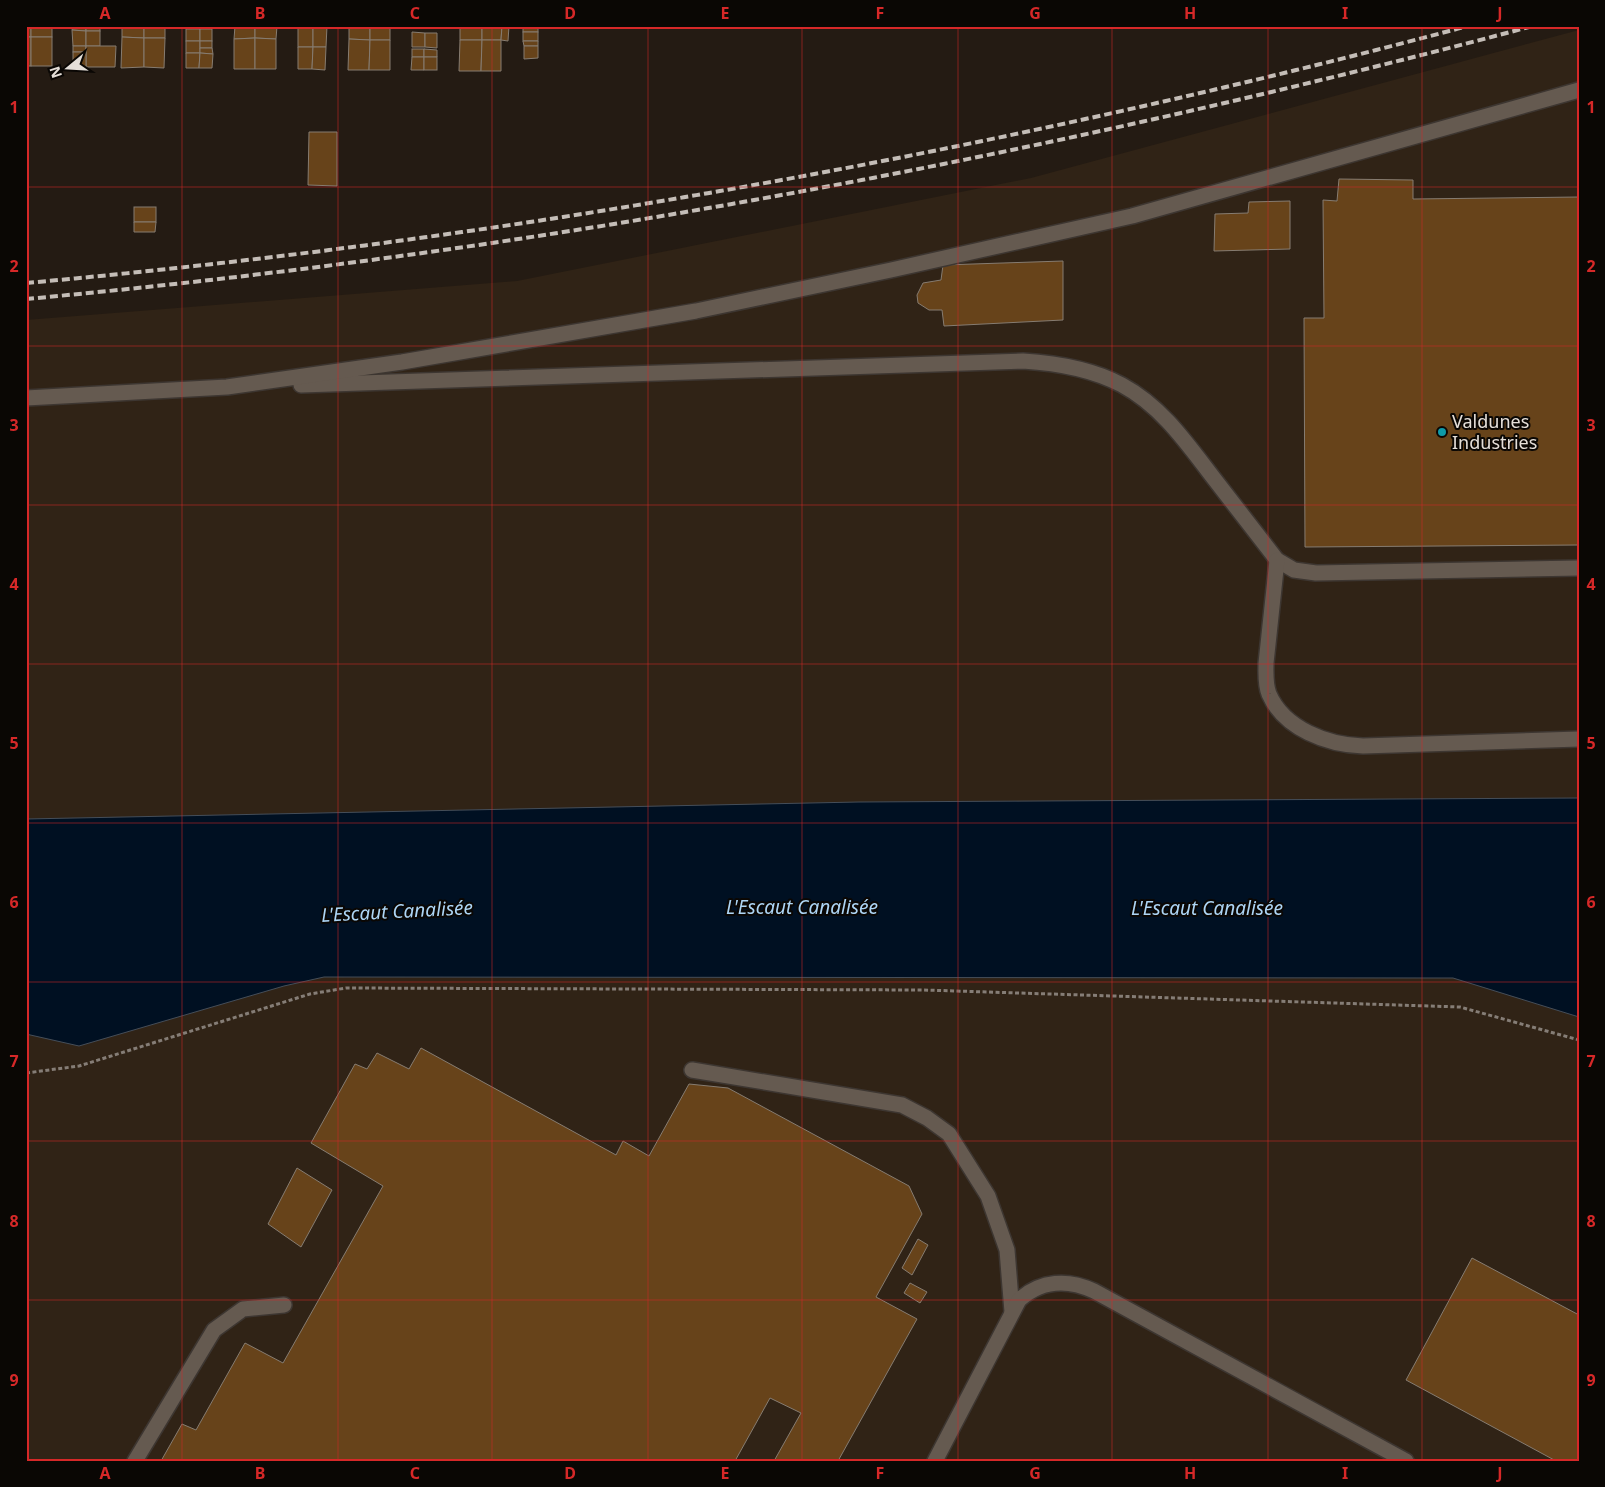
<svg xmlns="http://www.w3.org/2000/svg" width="1605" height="1487" viewBox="0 0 1605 1487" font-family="'Noto Sans',sans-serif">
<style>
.built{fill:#302316}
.water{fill:#001022;stroke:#454e59}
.building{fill:#67431a;stroke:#867c71}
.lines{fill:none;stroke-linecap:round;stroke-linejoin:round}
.service-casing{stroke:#3d3631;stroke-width:18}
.path{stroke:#857d76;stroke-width:3;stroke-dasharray:4 2.5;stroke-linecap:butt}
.service{stroke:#655a50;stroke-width:15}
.rail{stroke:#c4bdb7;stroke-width:4;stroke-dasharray:8 4;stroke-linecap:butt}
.grid{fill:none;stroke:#d62828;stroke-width:1;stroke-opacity:0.55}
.culture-dot{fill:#0f9aa8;stroke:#0a0704;stroke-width:2}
.labels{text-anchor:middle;stroke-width:4;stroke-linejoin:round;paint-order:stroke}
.poi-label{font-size:18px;fill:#e5dfd9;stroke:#0a0704;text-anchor:start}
.water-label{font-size:19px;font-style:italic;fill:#add5f5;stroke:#0a0704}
.neatline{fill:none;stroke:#d62828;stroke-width:2}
.grid-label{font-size:16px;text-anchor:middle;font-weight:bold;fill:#d62828}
</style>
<rect width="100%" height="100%" fill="#241b13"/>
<path class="built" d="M1579,30V1461H26V320L517,281L1031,178Z"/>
<path class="water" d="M1579,798V1017L1453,978L324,977L284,986L79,1046L26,1034V819L859,802Z"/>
<g class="building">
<rect x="26" y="26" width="5" height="11"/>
<rect x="31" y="26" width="21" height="11"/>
<path d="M73,26H86V31L72,30Z"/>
<rect x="86" y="26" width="14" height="5"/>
<path d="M122,26H144V38L122,37Z"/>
<rect x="144" y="26" width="21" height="12"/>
<path d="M235,26H255V38L234,39Z"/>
<path d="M255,26H277L276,39L255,38Z"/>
<rect x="298" y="26" width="15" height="21"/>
<path d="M313,26H327L326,47H313Z"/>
<path d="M349,26H370V40L349,39Z"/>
<rect x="370" y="26" width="20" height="14"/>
<rect x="460" y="26" width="22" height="14"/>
<path d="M482,26H502L501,40H482Z"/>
<path d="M502,26H509L508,41L501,40Z"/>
<rect x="523" y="26" width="15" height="6"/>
<rect x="186" y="29" width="14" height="12"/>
<rect x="200" y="29" width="12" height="12"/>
<path d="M72,30L86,31V46H73Z"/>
<rect x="86" y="31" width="14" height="15"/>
<path d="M412,32L425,33V47H412Z"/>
<rect x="523" y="32" width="15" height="9"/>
<path d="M425,33H437V48L425,47Z"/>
<rect x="26" y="37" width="5" height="29"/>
<rect x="31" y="37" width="21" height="29"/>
<path d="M122,37L144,38V67L121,68Z"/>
<path d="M144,38H165L164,68L144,67Z"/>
<path d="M255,38V69H234V39Z"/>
<path d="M255,38L276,39V69H255Z"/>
<path d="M349,39L370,40L369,70H348Z"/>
<path d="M370,40H390V70H369Z"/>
<path d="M460,40H482L481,71H459Z"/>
<path d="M482,40H501V71H481Z"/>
<rect x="186" y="41" width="14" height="12"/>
<rect x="200" y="41" width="12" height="7"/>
<path d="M523,41H538V46H524Z"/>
<rect x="73" y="46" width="13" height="6"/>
<path d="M86,46H116L115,67H86Z"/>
<path d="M524,46H538V58L524,59Z"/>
<path d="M298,47H313L312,69H298Z"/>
<path d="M313,47H326L325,70L312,69Z"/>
<path d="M200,48H212L213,54L200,53Z"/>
<rect x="412" y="49" width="12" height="8"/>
<path d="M424,49L437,50V57H424Z"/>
<rect x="73" y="52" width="13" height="15"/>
<path d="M186,53H200L199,68H186Z"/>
<path d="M200,53L213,54L212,68H199Z"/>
<path d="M412,57H424V70H411Z"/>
<rect x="424" y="57" width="13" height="13"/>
<path d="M309,132H337V186L308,185Z"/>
<path d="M1339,179L1413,180V199L1579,197V545L1305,547L1304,318H1324L1323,200L1337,201Z"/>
<path d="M1290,201V249L1214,251L1215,214L1248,213L1249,202Z"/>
<rect x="134" y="207" width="22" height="15"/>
<path d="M134,222H156L155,232H134Z"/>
<path d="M1063,261V320L944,326L942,310H929L918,303L917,295L923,283L941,280L943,265Z"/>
<path d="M421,1048L616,1155L623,1141L649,1156L689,1084L728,1088L909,1186L922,1214L876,1297L917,1319L838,1461H774L801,1413L770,1398L735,1461H161L182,1424L196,1430L245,1343L283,1363L383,1186L311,1143L355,1064L367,1069L377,1053L409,1069Z"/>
<path d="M297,1168L332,1190L301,1247L268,1224Z"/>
<path d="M918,1239L928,1245L912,1275L902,1268Z"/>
<path d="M1472,1258L1579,1315V1461H1556L1406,1380Z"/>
<path d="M910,1283L927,1292L920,1303L904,1293Z"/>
</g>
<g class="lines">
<g class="service-casing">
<g id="service">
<path d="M301,385L1023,361C1056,363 1092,369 1122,385C1161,406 1186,442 1212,476C1234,504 1255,532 1277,560L1294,570L1316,573L1579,568"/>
<path d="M26,398L227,387L402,362L696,311L891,270L1132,216L1579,90"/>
<path d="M1277,560L1266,663C1266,673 1265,684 1269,694C1284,729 1328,745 1363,746L1579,739"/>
<path d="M692,1070L902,1105L927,1118L949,1134L988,1196L1007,1250L1012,1312"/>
<path d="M135,1461L214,1330L243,1309L284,1305"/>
<path d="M935,1461L1019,1300C1041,1280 1068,1279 1094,1291L1406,1461"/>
</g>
</g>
<path class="path" d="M26,1073L79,1066L310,994L346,988L924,990L1460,1007L1579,1040"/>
<use href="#service" class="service"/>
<g class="rail">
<path d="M26,283C513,239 996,152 1468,26"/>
<path d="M26,299C537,252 1037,158 1533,26"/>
</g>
</g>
<path class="grid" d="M182,26V1461M338,26V1461M492,26V1461M648,26V1461M802,26V1461M958,26V1461M1112,26V1461M1268,26V1461M1422,26V1461M26,187H1579M26,346H1579M26,505H1579M26,664H1579M26,823H1579M26,982H1579M26,1141H1579M26,1300H1579"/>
<circle class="culture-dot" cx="1442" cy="432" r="5"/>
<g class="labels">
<g class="poi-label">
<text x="1452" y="428">Valdunes<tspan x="1452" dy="21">Industries</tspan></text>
</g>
<g class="water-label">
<text x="802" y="914">L'Escaut Canalisée</text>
<text x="1207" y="915">L'Escaut Canalisée</text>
<text transform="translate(397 911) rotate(-3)" y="7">L'Escaut Canalisée</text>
</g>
</g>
<rect width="1605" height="1487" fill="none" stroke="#0a0704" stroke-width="55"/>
<g transform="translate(68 68) rotate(252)" stroke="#0a0704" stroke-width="4" paint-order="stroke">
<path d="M0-4L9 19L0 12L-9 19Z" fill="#e5dfd9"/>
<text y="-8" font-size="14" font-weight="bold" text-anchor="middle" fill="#e5dfd9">N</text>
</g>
<rect x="28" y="28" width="1550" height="1432" class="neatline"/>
<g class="grid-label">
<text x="105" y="19">A</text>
<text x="260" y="19">B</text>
<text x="415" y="19">C</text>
<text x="570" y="19">D</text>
<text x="725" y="19">E</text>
<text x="880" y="19">F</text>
<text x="1035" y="19">G</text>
<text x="1190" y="19">H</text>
<text x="1345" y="19">I</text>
<text x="1500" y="19">J</text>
<text x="14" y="113">1</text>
<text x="1591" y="113">1</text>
<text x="14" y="272">2</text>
<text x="1591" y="272">2</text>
<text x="14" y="431">3</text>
<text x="1591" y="431">3</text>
<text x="14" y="590">4</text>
<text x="1591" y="590">4</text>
<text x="14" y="749">5</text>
<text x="1591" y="749">5</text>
<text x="14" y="908">6</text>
<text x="1591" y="908">6</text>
<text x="14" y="1067">7</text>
<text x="1591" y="1067">7</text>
<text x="14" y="1227">8</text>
<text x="1591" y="1227">8</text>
<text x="14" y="1386">9</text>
<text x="1591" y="1386">9</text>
<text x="105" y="1479">A</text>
<text x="260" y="1479">B</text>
<text x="415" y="1479">C</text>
<text x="570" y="1479">D</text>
<text x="725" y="1479">E</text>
<text x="880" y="1479">F</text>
<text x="1035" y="1479">G</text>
<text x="1190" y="1479">H</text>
<text x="1345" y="1479">I</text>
<text x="1500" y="1479">J</text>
</g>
</svg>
